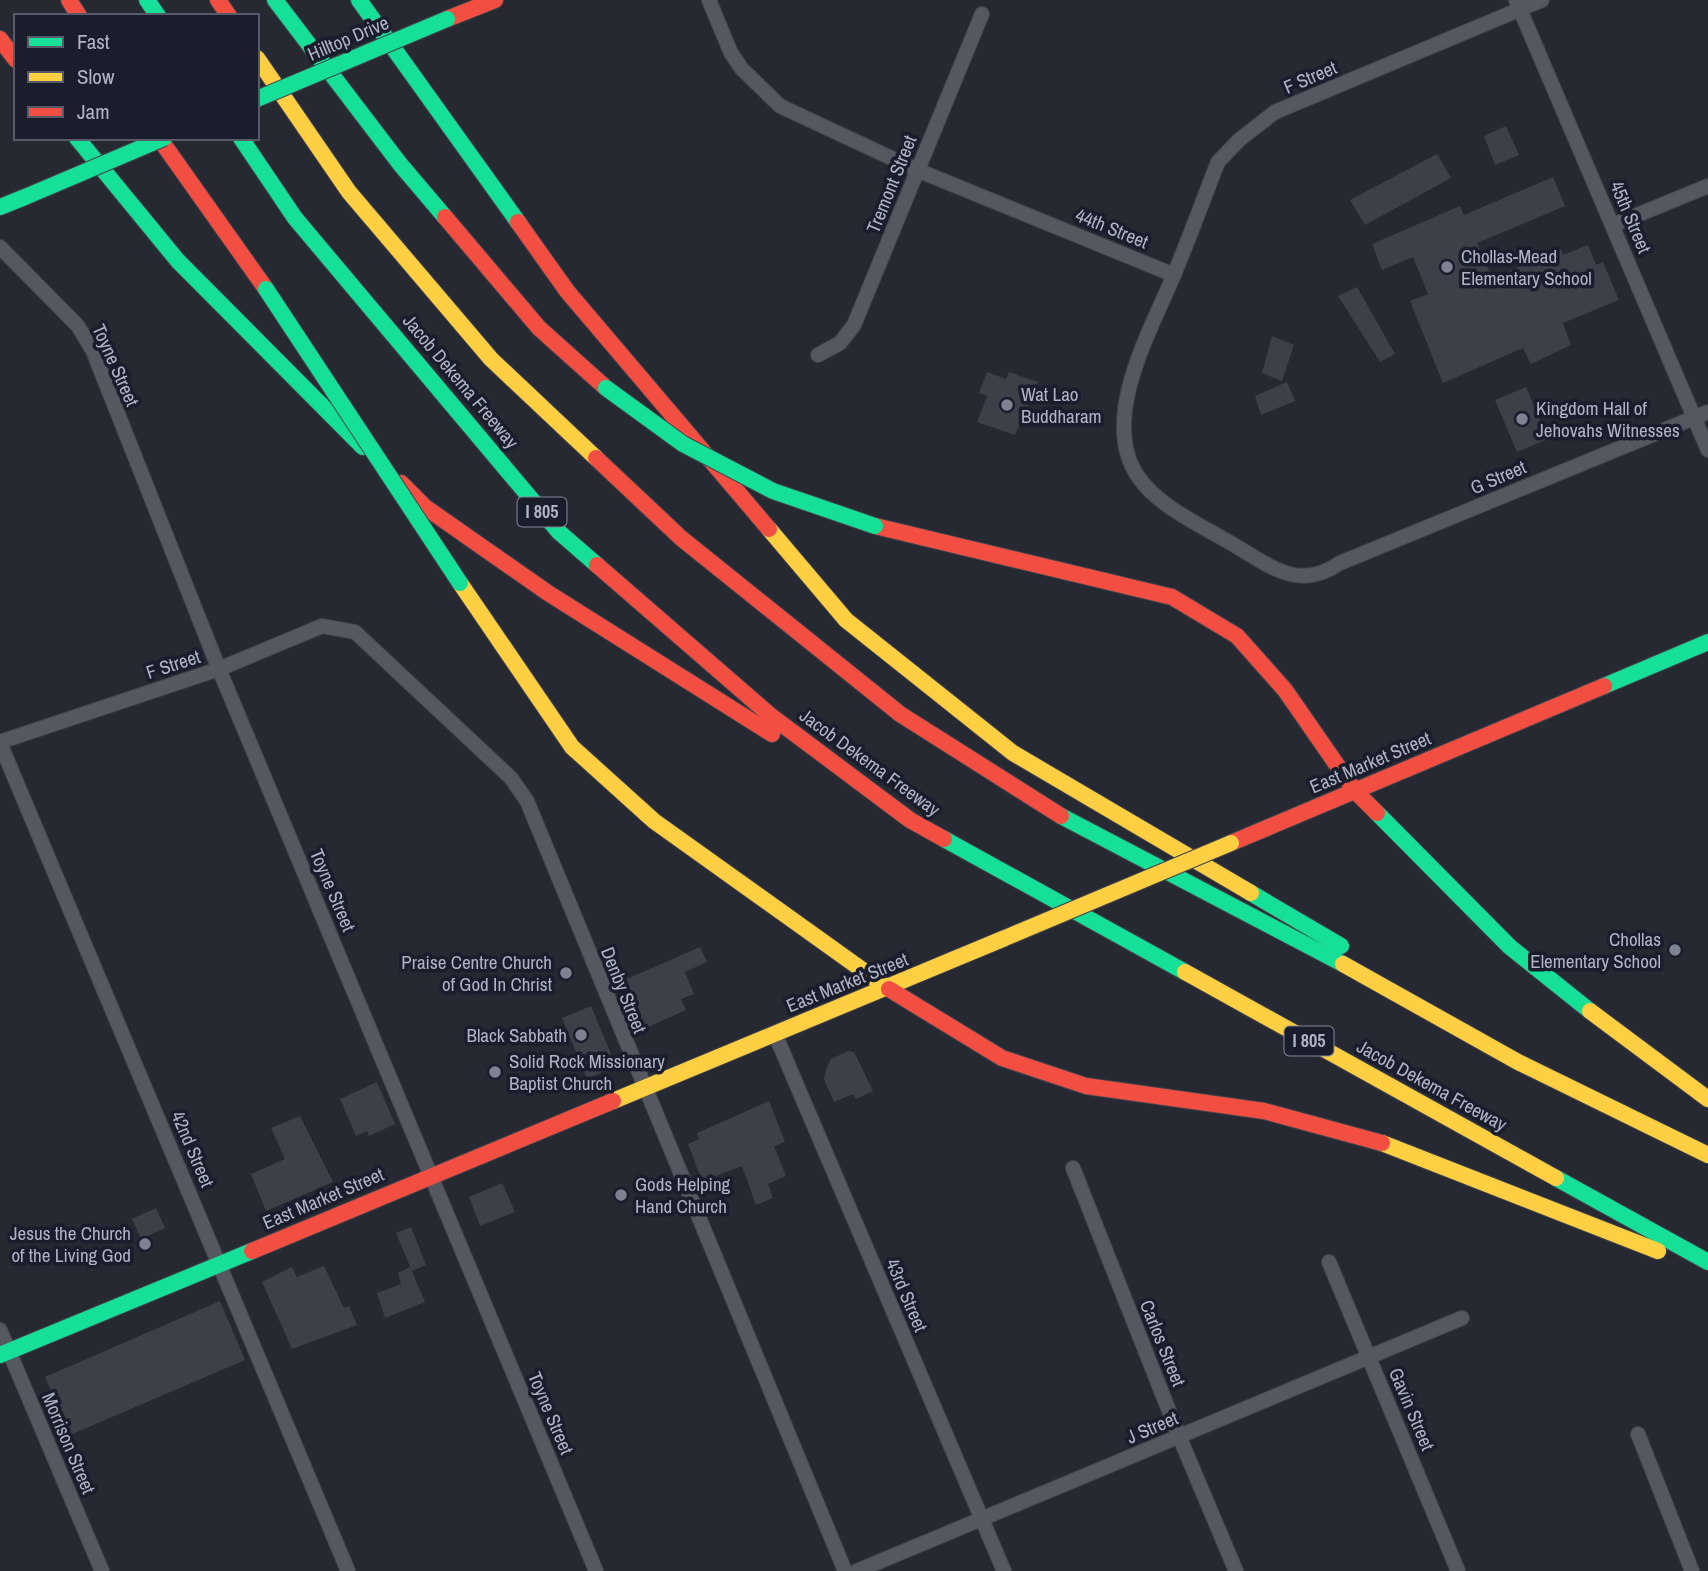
<svg xmlns="http://www.w3.org/2000/svg" width="1708" height="1571" viewBox="0 0 1708 1571" font-family="'Archivo Narrow',sans-serif">
<style>
.building{fill:#3d4048}
.lines{fill:none;stroke-linecap:round;stroke-linejoin:round}
.street-casing{stroke:#42444b;stroke-width:16}
.fast-casing{stroke:#42444b;stroke-width:18}
.slow-casing{stroke:#42444b;stroke-width:18}
.jam-casing{stroke:#42444b;stroke-width:18}
.street{stroke:#565861;stroke-width:14}
.fast{stroke:#16e098;stroke-width:16}
.slow{stroke:#ffcf43;stroke-width:16}
.jam{stroke:#f24e42;stroke-width:16}
.fast-bridge-casing{stroke:#42444b;stroke-width:18;stroke-linecap:butt}
.slow-bridge-casing{stroke:#42444b;stroke-width:18;stroke-linecap:butt}
.fast-bridge{stroke:#16e098;stroke-width:16}
.slow-bridge{stroke:#ffcf43;stroke-width:16}
.poi-dot{fill:#7f8391;stroke:#1a1e2c;stroke-width:2.5}
.labels{text-anchor:middle;stroke-width:7;stroke-linejoin:round;paint-order:stroke}
.shield{fill:#1a1e2c;stroke:#828696;stroke-width:2}
.shield-label{font-size:18px;font-weight:bold;fill:#afb3c4}
.street-label{font-size:19px;fill:#afb3c4;stroke:#1a1e2c}
.poi-label{font-size:19px;fill:#afb3c4;stroke:#1a1e2c;text-anchor:start}
</style>
<rect width="100%" height="100%" fill="#262932"/>
<g class="building">
<path d="M1506,126L1519,155L1495,165L1484,136Z"/>
<path d="M1437,154L1451,178L1365,225L1350,200Z"/>
<path d="M1553,177L1565,206L1477,243L1492,278L1561,249L1563,255L1588,245L1596,265L1603,262L1619,300L1563,323L1571,345L1531,364L1523,348L1443,383L1410,301L1428,294L1413,257L1382,270L1372,244L1460,206L1464,215Z"/>
<path d="M1357,287L1395,354L1380,362L1338,296Z"/>
<path d="M1272,336L1294,345L1282,381L1262,373Z"/>
<path d="M987,372L1006,379L1009,372L1038,382L1015,435L977,422L987,396L979,393Z"/>
<path d="M1287,382L1295,401L1261,415L1255,396Z"/>
<path d="M1526,387L1548,439L1517,452L1495,400Z"/>
<path d="M700,947L707,962L685,972L694,994L681,999L686,1010L639,1031L620,982Z"/>
<path d="M591,1006L616,1066L587,1079L562,1018Z"/>
<path d="M848,1051L854,1052L873,1091L856,1099L853,1094L834,1102L824,1079L827,1067L831,1059Z"/>
<path d="M377,1082L395,1124L369,1136L367,1131L356,1136L340,1099Z"/>
<path d="M769,1101L785,1142L774,1146L786,1176L768,1184L773,1198L756,1205L742,1166L702,1181L688,1144L699,1139L697,1133Z"/>
<path d="M300,1116L333,1182L266,1211L251,1174L285,1159L271,1128Z"/>
<path d="M502,1183L515,1212L480,1226L469,1197Z"/>
<path d="M156,1208L165,1228L141,1239L132,1219Z"/>
<path d="M411,1227L426,1265L412,1271L396,1233Z"/>
<path d="M324,1266L344,1308L349,1306L357,1325L292,1349L262,1282L292,1267L297,1277Z"/>
<path d="M410,1267L425,1302L385,1318L377,1293L401,1284L398,1273Z"/>
<path d="M220,1301L245,1360L70,1435L45,1377Z"/>
</g>
<g class="lines">
<g class="street-casing">
<g id="street">
<path d="M709,0L731,53L742,69L780,106L917,170L1174,275"/>
<path d="M1516,0L1708,450"/>
<path d="M1542,0L1275,112L1239,140L1218,162C1203,200 1189,239 1173,277C1151,330 1098,421 1139,478C1161,509 1207,528 1239,548C1274,569 1301,590 1340,563L1708,412"/>
<path d="M1613,225L1708,186"/>
<path d="M0,247L78,326L93,351L219,669L596,1571"/>
<path d="M818,355L840,343L854,325L982,14"/>
<path d="M0,742L219,669L322,626L355,632L511,778L527,801L845,1571"/>
<path d="M0,743L348,1571"/>
<path d="M775,1034L1004,1571"/>
<path d="M1073,1168L1179,1436L1236,1571"/>
<path d="M1329,1262L1458,1571"/>
<path d="M0,1330L102,1571"/>
<path d="M1638,1434L1692,1571"/>
<path d="M857,1571L1462,1318"/>
</g>
</g>
<g class="fast-casing">
<g id="fast">
<path d="M147,0L158,16"/>
<path d="M275,0L400,164L445,217"/>
<path d="M359,0L518,222"/>
<path d="M77,138L178,261L363,447"/>
<path d="M241,138L295,218L559,532L597,565"/>
<path d="M0,207L25,197"/>
<path d="M1604,686L1708,642"/>
<path d="M1377,813L1510,947L1590,1011"/>
<path d="M1061,816L1343,964"/>
<path d="M944,839L1185,972"/>
<path d="M1251,893L1341,946"/>
<path d="M1556,1178L1708,1262"/>
<path d="M0,1355L252,1251"/>
</g>
</g>
<g class="slow-casing">
<g id="slow">
<path d="M257,58L349,192L491,359L596,458"/>
<path d="M769,529L846,620L1013,753L1251,893"/>
<path d="M460,583L572,747L654,821L889,989"/>
<path d="M1343,964L1518,1062L1708,1155"/>
<path d="M1185,972L1556,1178"/>
<path d="M1590,1011L1708,1099"/>
<path d="M613,1101L1005,938"/>
<path d="M1382,1143L1658,1251"/>
</g>
</g>
<g class="jam-casing">
<g id="jam">
<path d="M69,0L79,16"/>
<path d="M218,0L229,16"/>
<path d="M447,19L495,0"/>
<path d="M0,39L16,60"/>
<path d="M159,138L266,289"/>
<path d="M445,217L539,328L606,388"/>
<path d="M518,222L567,291L769,529"/>
<path d="M596,458L681,538L900,714L1061,816"/>
<path d="M401,483L425,507L548,593L772,734"/>
<path d="M875,526L1172,597L1237,636L1285,690L1355,791L1377,813"/>
<path d="M597,565L771,716L910,820L944,839"/>
<path d="M1231,843L1604,686"/>
<path d="M889,989L1002,1058L1086,1086L1264,1111L1382,1143"/>
<path d="M252,1251L613,1101"/>
</g>
</g>
<use href="#street" class="street"/>
<use href="#fast" class="fast"/>
<use href="#slow" class="slow"/>
<use href="#jam" class="jam"/>
<g class="fast-bridge-casing">
<g id="fast-bridge">
<path d="M257,99L447,19"/>
<path d="M25,197L164,138"/>
<path d="M266,289L460,583"/>
<path d="M606,388L683,444L773,491L875,526"/>
</g>
</g>
<g class="slow-bridge-casing">
<path id="slow-bridge" d="M1005,938L1231,843"/>
</g>
<use href="#fast-bridge" class="fast-bridge"/>
<use href="#slow-bridge" class="slow-bridge"/>
</g>
<g class="poi-dot">
<circle cx="1447" cy="267" r="7"/>
<circle cx="1007" cy="405" r="7"/>
<circle cx="1522" cy="419" r="7"/>
<circle cx="1675" cy="950" r="7"/>
<circle cx="566" cy="973" r="7"/>
<circle cx="581" cy="1035" r="7"/>
<circle cx="495" cy="1072" r="7"/>
<circle cx="621" cy="1195" r="7"/>
<circle cx="145" cy="1244" r="7"/>
</g>
<g class="labels">
<g class="shield">
<rect x="517.5" y="497.5" width="49" height="29" rx="5"/>
<rect x="1284.5" y="1026.5" width="49" height="29" rx="5"/>
</g>
<g class="shield-label">
<text x="542" y="518">I 805</text>
<text x="1309" y="1047">I 805</text>
</g>
<g class="street-label">
<text transform="translate(348 38) rotate(-23)" y="7">Hilltop Drive</text>
<text transform="translate(1310 77) rotate(-23)" y="7">F Street</text>
<text transform="translate(891 184) rotate(-68)" y="7">Tremont Street</text>
<text transform="translate(1631 217) rotate(67)" y="7">45th Street</text>
<text transform="translate(1112 228) rotate(22)" y="7">44th Street</text>
<text transform="translate(116 365) rotate(66)" y="7">Toyne Street</text>
<text transform="translate(461 381) rotate(50)" y="7">Jacob Dekema Freeway</text>
<text transform="translate(1498 477) rotate(-23)" y="7">G Street</text>
<text transform="translate(173 664) rotate(-18)" y="7">F Street</text>
<text transform="translate(870 762) rotate(36)" y="7">Jacob Dekema Freeway</text>
<text transform="translate(1370 762) rotate(-23)" y="7">East Market Street</text>
<text transform="translate(333 890) rotate(67)" y="7">Toyne Street</text>
<text transform="translate(847 982) rotate(-22)" y="7">East Market Street</text>
<text transform="translate(624 990) rotate(68)" y="7">Denby Street</text>
<text transform="translate(1432 1085) rotate(29)" y="7">Jacob Dekema Freeway</text>
<text transform="translate(193 1149) rotate(67)" y="7">42nd Street</text>
<text transform="translate(323 1198) rotate(-23)" y="7">East Market Street</text>
<text transform="translate(907 1295) rotate(67)" y="7">43rd Street</text>
<text transform="translate(1163 1343) rotate(68)" y="7">Carlos Street</text>
<text transform="translate(1412 1409) rotate(67)" y="7">Gavin Street</text>
<text transform="translate(551 1413) rotate(67)" y="7">Toyne Street</text>
<text transform="translate(1152 1427) rotate(-23)" y="7">J Street</text>
<text transform="translate(69 1443) rotate(67)" y="7">Morrison Street</text>
</g>
<g class="poi-label">
<text x="1461" y="263">Chollas-Mead<tspan x="1461" dy="22">Elementary School</tspan></text>
<text x="1021" y="401">Wat Lao<tspan x="1021" dy="22">Buddharam</tspan></text>
<text x="1536" y="415">Kingdom Hall of<tspan x="1536" dy="22">Jehovahs Witnesses</tspan></text>
<text x="1661" y="946" text-anchor="end">Chollas<tspan x="1661" dy="22">Elementary School</tspan></text>
<text x="552" y="969" text-anchor="end">Praise Centre Church<tspan x="552" dy="22">of God In Christ</tspan></text>
<text x="567" y="1042" text-anchor="end">Black Sabbath</text>
<text x="509" y="1068">Solid Rock Missionary<tspan x="509" dy="22">Baptist Church</tspan></text>
<text x="635" y="1191">Gods Helping<tspan x="635" dy="22">Hand Church</tspan></text>
<text x="131" y="1240" text-anchor="end">Jesus the Church<tspan x="131" dy="22">of the Living God</tspan></text>
</g>
</g>
<rect x="14" y="14" width="245" height="126" fill="#1a1e2c" stroke="#565a69" stroke-width="2"/>
<rect x="28" y="37" width="35" height="10" fill="#16e098" stroke="#565a69" stroke-width="2"/>
<text x="77" y="49" font-size="21" fill="#afb3c4">Fast</text>
<rect x="28" y="72" width="35" height="10" fill="#ffcf43" stroke="#565a69" stroke-width="2"/>
<text x="77" y="84" font-size="21" fill="#afb3c4">Slow</text>
<rect x="28" y="107" width="35" height="10" fill="#f24e42" stroke="#565a69" stroke-width="2"/>
<text x="77" y="119" font-size="21" fill="#afb3c4">Jam</text>
</svg>
